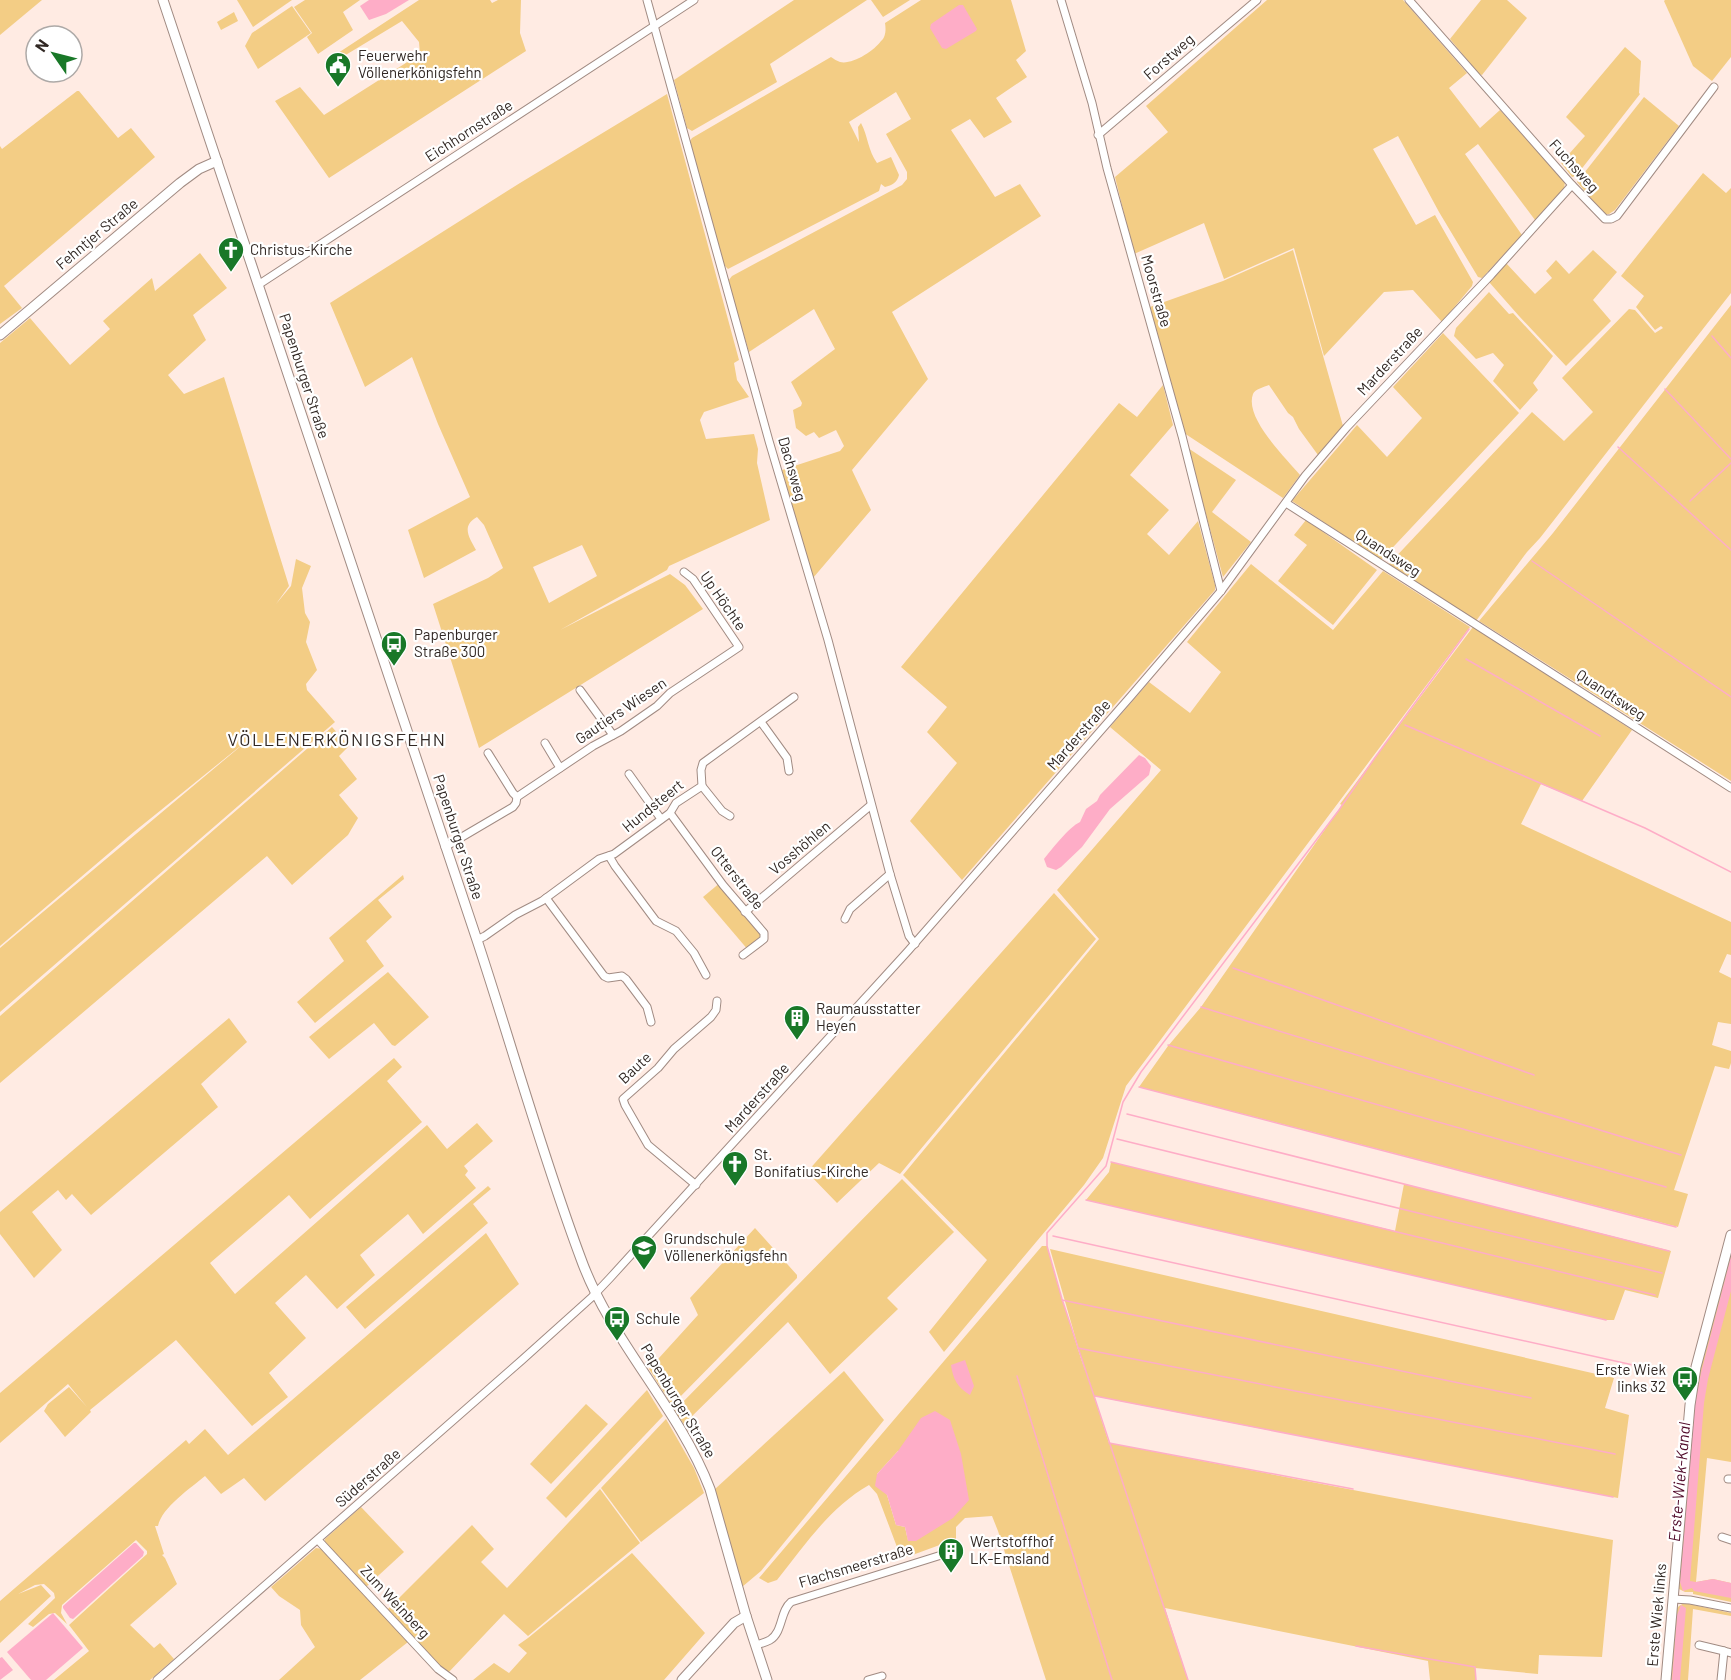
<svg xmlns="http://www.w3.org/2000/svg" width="1731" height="1680" viewBox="0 0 1731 1680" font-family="Barlow,sans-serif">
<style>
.green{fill:#f3cd85;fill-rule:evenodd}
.water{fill:#feadc7}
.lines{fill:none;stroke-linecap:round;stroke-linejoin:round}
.stream{stroke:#feadc7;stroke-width:1.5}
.street-casing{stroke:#a18b83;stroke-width:9}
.secondary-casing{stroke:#a18b83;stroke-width:11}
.street{stroke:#fff;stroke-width:7}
.secondary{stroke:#fff;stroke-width:9}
.labels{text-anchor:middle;stroke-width:4.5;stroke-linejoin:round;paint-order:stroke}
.poi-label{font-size:15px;fill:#312824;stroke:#fff;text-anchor:start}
.street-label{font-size:15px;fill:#312824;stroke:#fff}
.water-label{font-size:16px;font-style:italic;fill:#500a2a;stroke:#fff}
.quarter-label{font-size:18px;letter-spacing:1.5px;fill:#312824;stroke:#fff}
</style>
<rect width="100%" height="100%" fill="#ffebe3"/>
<g class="green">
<path d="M0,0H42L0,35Z"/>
<path d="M237,0H292L253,27Z"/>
<path d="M305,0H360L343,12L353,30L318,54L307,37L312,33L294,7Z"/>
<path d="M419,0H490L492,3L498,0H521L520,33L526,51L329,178L275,101L300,87L324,115L420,54L419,42L402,21L339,59H336L338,53Z"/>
<path d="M794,0H867L770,64L777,82L692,131L687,128L674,80Z"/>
<path d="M871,0H910L883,17Z"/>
<path d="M921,0H1011L1026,51L1016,60L1027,77L996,98L1012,122L984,138L970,119L951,130L995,197L1020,184L1041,216L892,312L928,379L852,470L871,510L813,578L782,470L840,451L844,446L836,430L819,438L814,432L806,436L796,428L793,410L801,406L802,403L791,382L835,349L814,309L749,352L728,281L732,276L902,185L907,179V172L886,134L911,119L896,92L849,122L859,142L858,127L861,123C868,136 868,151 877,163L891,157L899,175C897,183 892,185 885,187L881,184L879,191L728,269L724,265L690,141L692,138L831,57C834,59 837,61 840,62C852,65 874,51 881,41C886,37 886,29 885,23Z"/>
<path d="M1267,0H1403L1467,73L1449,88L1480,128L1500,110L1565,182L1564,189L1535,220L1478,144L1465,154L1522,235L1482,278L1478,277L1439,212L1398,136L1373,149L1416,225L1435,215L1473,282L1472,286L1442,322L1413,290L1384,292L1324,356L1294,248L1224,279L1204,223L1134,254L1115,177L1168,132L1146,106Z"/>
<path d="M1481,0H1507L1527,18L1482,75L1479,74L1450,39Z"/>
<path d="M1665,0H1731V57L1712,81L1693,66L1664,1Z"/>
<path d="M292,6L311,33L258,69L245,46L252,33Z"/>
<path d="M234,12L238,21L221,30L217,22Z"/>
<path d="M1625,47L1641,61L1639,93L1640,94L1576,176L1572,177L1561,163L1585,136L1566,117Z"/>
<path d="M77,91H79L118,138L131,128L155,157L4,286L22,308L0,324V146L2,149Z"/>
<path d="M667,94L739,360L734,363L737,380L749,397L704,412L700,420L706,439L754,434L758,449L757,463L770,520L669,566L667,570L560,630L670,574L685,585L703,609L479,748L433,604L488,578L503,568L484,525L477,517C461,526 469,537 476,550L424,578L408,530L470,497L438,424L412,357L365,387L330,303L520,183ZM582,545L597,576L549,603L533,567Z"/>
<path d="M1644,97L1679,126L1615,210L1609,214H1604L1577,182Z"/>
<path d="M1703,173L1726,193L1731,188V293L1540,538L1527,552L1476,621L1413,581V578L1392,568L1389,564L1532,412L1564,441L1593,412L1562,378L1629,309L1635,310L1655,333L1663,328L1661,326L1655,330L1636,307L1644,296L1621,276Z"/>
<path d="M1293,250L1343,426L1318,455L1299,429L1293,417L1288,413L1269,385C1264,387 1255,389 1253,394C1244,418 1286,458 1300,475L1283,498L1184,433L1150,307L1223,281Z"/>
<path d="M1593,250L1617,272L1593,300L1611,321L1566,366L1519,316L1489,282L1506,263L1535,294L1552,278L1546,271L1556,260L1569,274Z"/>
<path d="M200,253L227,288L193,315L206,340L168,375L184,394L224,377L289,586L276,604L291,586L296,559L311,566L302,588L305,613L310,622L306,642L317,670L306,684L307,690L335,722L0,1012V948L254,735L135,831L0,946V343L30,318L70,365L110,329L103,321L152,278L155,291Z"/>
<path d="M1489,292L1509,314L1513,313L1553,356L1533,383L1538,390L1520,410L1493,381L1504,365L1493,353L1476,359L1454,336L1456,328Z"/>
<path d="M1731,305V781L1479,621L1553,533Z"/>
<path d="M1443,333L1519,413L1381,560L1292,501L1357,425L1387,457L1422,418L1393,387Z"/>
<path d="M1163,385L1173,425L1130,475L1169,510L1147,534L1169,555L1198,521L1215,585V590L962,880L910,821L957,763L927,732L947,707L901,667L1119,403L1137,417Z"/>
<path d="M1188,448L1236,480L1212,512L1251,542L1223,577Z"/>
<path d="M1306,520L1377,570L1333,625L1278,581L1307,545L1294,535Z"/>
<path d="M1251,564L1333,630L1383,571L1470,627L1126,1086L1103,1158L1084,1185L944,1352L929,1332L987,1260L903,1175L1099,939L1057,890L1161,770L1110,727L1149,682L1190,713L1221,672L1187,642Z"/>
<path d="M1473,627L1632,730L1582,801L1541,784L1521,824L1731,922V955L1727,954L1719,972L1731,978V1024L1718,1022L1712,1045L1731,1051V1063L1729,1069L1715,1066L1674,1190L1688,1194L1678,1227L1139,1087L1168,1046L1201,1007L1342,805L1340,804Z"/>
<path d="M332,727L349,746L339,756L357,779L339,795L358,818L348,835L292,885L267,856L0,1083V1016Z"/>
<path d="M403,875L404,879L378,900L392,917L366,941L384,966L315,1023L297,1002L344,961L329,938Z"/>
<path d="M721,882L765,935L749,951L703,897Z"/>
<path d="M1054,893L1096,939L900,1174L879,1163L837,1203L807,1172Z"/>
<path d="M388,972L429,1017L395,1046L392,1045L374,1023L329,1059L309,1037Z"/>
<path d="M229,1018L247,1042L201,1084L218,1107L91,1215L72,1194L66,1200L58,1190L32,1212L62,1250L34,1278L0,1234V1212Z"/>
<path d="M394,1058L402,1067L387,1081L422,1122L310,1219L289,1195L210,1263L235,1294L427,1125L447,1149L477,1123L493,1141L464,1166L468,1171L465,1175L476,1188L423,1234L408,1214L360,1255L375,1275L337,1309L306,1275L275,1303L306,1338L269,1373L288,1397L252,1426L176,1340L90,1410L91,1412L65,1437L44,1411L48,1404L69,1387L87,1407L68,1384L0,1443V1393Z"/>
<path d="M1111,1162L1395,1231L1404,1184L1671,1251L1658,1298L1625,1290L1614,1320H1606L1086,1200L1109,1172Z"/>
<path d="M902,1179L954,1232L887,1298L898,1309L830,1374L788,1322L684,1424L674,1411Z"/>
<path d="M488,1186L491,1189L473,1204L488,1223L365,1329L346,1307Z"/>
<path d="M755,1228L797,1275V1278L675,1402H670L649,1369L698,1315L690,1298Z"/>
<path d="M486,1233L519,1284L265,1501L244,1478L221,1494L205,1476C191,1488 162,1507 158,1526H155L164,1554L162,1555L165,1558L177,1584L130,1625L154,1648L160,1643L174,1659L150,1680H54L89,1651L69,1625L147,1554V1551L136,1540L62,1605L61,1613L67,1624L55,1613L49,1614L33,1627L28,1624L55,1598L54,1593L44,1584L35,1585L18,1594L41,1585L51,1596L0,1643V1601L186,1440L189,1444L205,1429L228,1455Z"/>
<path d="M1731,1245V1462L1707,1458L1696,1582L1713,1579L1731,1583V1602L1693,1594V1592H1685L1677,1588L1692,1406H1695V1404H1693L1697,1375Z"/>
<path d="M1042,1246H1047L1062,1299L1085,1371L1050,1249L1614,1378L1605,1408L1629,1415L1618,1498L1094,1396L1109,1443L1613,1540L1602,1657L1539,1655L1538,1674L1475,1668L1476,1680H1430L1428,1661L1165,1608L1188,1680H1046L998,1531L992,1516L965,1518L956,1527V1539L907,1557L897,1547L877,1494L869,1485C829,1508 805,1545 777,1580L768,1583L759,1578ZM898,1451L908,1541L905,1527L896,1525L887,1495L877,1474Z"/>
<path d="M844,1371L884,1420L761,1571L742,1587L715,1489Z"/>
<path d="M647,1390L663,1416L566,1518L546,1498Z"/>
<path d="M586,1404L608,1424L551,1484L530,1464Z"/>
<path d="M666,1419L694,1468L704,1493L641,1542L601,1488Z"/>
<path d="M600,1489L640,1543L528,1636L504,1614L447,1674L387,1610L472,1525L494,1549L481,1562L507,1588Z"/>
<path d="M361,1507L404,1552L366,1587L325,1542V1539Z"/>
<path d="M316,1548L322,1549L408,1642L360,1680H279L315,1647L301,1625L300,1610L279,1596L271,1587Z"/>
<path d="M632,1553L705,1633L664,1680H473L494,1663L509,1673L527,1653L518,1645L528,1638Z"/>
<path d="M1684,1603L1731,1613V1616L1693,1609L1688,1680H1669L1675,1611L1679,1606Z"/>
</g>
<g class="water">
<path d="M369,0H409L386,14L369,20L360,6Z"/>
<path d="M959,5H963L977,29L976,31L946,49L942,48L930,28L931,24Z"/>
<path d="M1139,755L1145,758L1151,766L1149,775L1110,809L1082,847L1061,867L1056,870L1047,867L1044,859C1052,849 1069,827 1080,822L1086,809L1097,801L1100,795Z"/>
<path d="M1731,1256V1291L1708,1379L1704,1403L1690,1581L1696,1582L1713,1579L1731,1583V1598L1694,1591L1692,1588L1683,1591L1680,1582L1695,1404L1701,1373Z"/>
<path d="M965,1360L974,1386L970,1395C957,1387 953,1379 951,1365Z"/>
<path d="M935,1411L950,1420L961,1454L969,1500L953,1518L916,1541H908L905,1527L896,1525L887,1495L875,1486L877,1474L898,1451L921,1418Z"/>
<path d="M134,1543H136L144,1552L143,1556L73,1619L70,1618L63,1608V1606Z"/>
<path d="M1681,1605L1686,1608L1680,1680H1672L1677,1615Z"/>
<path d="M53,1613L83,1648L46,1680H31L7,1652Z"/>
<path d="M2,1657L13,1670L0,1680V1658Z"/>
</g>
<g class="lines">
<g class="stream">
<path d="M1712,336L1731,358"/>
<path d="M1665,389L1731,459"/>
<path d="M1618,447L1731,550"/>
<path d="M1690,501L1731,463"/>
<path d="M1532,561L1731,697"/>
<path d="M1466,659L1600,736"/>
<path d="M1405,725L1645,828L1731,872"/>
<path d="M1233,968L1534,1075"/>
<path d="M1201,1007L1681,1155"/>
<path d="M1168,1045L1666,1187"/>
<path d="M1139,1087L1676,1227"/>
<path d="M1127,1114L1669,1251"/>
<path d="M1117,1139L1662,1273"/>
<path d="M1111,1162L1655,1295"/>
<path d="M1086,1200L1606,1320"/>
<path d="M1053,1236L1633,1365"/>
<path d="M1062,1300L1531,1398"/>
<path d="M1078,1348L1615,1454"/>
<path d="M1017,1376L1112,1680"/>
<path d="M1095,1396L1613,1497"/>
<path d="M1109,1443L1353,1489"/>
<path d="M1356,1646L1475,1667L1476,1680"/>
<path d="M1188,1680L1062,1299L1047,1246V1233L1106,1166L1123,1102L1141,1072L1339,810L1374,759L1469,629"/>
</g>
<g class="street-casing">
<g id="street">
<path d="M647,0L769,441L828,640L890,874L909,936L915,944"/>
<path d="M1061,0L1092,103L1107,168L1182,436L1221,591"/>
<path d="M1409,0L1572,185L1605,219H1611L1617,216L1714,87"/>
<path d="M1098,135L1257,0"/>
<path d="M258,285L694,0"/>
<path d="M1286,503L1731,788"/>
<path d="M580,690L613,735"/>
<path d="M761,722L787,758L789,771"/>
<path d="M545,743L560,768"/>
<path d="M488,753L513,793L517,797"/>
<path d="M629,774L661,819"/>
<path d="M702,786L722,811L730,816"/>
<path d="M670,813L723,885L764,933V939L743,955"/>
<path d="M445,847L513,807L516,803L517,797L593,746L621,731L657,706L670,693L739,647L693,579L684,572"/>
<path d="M609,856L615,866L656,921L676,931L694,953L706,975"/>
<path d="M546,898L604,976L608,978L622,976L626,979L647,1007L651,1022"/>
<path d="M745,912L871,805"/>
<path d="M845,919L850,909L890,874"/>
<path d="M477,940L485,936L515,915L542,901L599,859L614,854L670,813L676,803L702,786L701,770L703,763L794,697"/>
<path d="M696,1185L648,1145L625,1105L623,1099L658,1068L674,1049L711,1017L716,1010L717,1001"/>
<path d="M1728,1479H1731"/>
<path d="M1722,1537L1731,1540"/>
<path d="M318,1540L438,1669L453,1680"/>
<path d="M1673,1599L1690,1600L1731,1608"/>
<path d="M756,1645C760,1644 766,1642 770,1640C783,1632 780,1611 791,1602L951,1552"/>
<path d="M1699,1645L1724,1651"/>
<path d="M157,1680L522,1360L592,1297L610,1278L908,951L1131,696L1221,591L1305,476L1347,427L1491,275L1572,185"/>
<path d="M868,1680L882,1676"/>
<path d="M1721,1680L1724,1651L1731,1653"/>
</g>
</g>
<g class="secondary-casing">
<g id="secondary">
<path d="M163,0C268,313 371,627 477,940C512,1046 542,1155 581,1259C611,1342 678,1406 710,1489L746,1616L767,1680"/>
<path d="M0,335L180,183L199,169L217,161"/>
<path d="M682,1680L734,1623L746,1616"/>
<path d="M1666,1680L1690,1405L1696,1367L1731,1235"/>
</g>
</g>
<use href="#street" class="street"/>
<use href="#secondary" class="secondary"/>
</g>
<defs>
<g id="civic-pin" transform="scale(1.35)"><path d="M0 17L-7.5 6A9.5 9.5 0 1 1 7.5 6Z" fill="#197828" stroke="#fff"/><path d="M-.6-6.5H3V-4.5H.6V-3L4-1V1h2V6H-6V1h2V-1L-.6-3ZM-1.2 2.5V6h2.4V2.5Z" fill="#fff"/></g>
<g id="church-pin" transform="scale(1.35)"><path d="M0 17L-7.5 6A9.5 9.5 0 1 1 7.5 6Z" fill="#197828" stroke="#fff"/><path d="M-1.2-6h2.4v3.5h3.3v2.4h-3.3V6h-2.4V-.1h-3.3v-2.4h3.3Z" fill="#fff"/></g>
<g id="bus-pin" transform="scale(1.35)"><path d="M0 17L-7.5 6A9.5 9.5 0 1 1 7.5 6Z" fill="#197828" stroke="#fff"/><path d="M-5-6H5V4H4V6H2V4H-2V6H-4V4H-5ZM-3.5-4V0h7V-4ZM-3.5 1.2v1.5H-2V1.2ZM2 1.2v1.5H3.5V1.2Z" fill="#fff"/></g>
<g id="building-pin" transform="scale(1.35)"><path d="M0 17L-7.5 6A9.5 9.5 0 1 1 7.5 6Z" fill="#197828" stroke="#fff"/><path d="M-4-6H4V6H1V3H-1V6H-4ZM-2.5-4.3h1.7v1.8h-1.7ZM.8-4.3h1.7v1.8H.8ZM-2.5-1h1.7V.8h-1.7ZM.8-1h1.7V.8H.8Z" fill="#fff"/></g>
<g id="school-pin" transform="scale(1.35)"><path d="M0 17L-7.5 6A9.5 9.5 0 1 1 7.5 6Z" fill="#197828" stroke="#fff"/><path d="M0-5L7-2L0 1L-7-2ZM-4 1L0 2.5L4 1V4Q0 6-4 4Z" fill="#fff"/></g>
</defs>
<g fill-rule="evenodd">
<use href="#civic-pin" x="338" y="65"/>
<use href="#church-pin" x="231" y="250"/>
<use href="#bus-pin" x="394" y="644"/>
<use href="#building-pin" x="797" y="1018"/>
<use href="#church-pin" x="735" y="1164"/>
<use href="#school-pin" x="644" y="1248"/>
<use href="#bus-pin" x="617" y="1319"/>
<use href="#bus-pin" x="1685" y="1379"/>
<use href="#building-pin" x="951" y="1551"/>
</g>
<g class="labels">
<g class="poi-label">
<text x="358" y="61">Feuerwehr<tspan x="358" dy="17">Völlenerkönigsfehn</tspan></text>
<text x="250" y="255">Christus-Kirche</text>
<text x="414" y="640">Papenburger<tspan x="414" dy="17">Straße 300</tspan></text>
<text x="816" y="1014">Raumausstatter<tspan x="816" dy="17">Heyen</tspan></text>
<text x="754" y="1160">St.<tspan x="754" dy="17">Bonifatius-Kirche</tspan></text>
<text x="664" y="1244">Grundschule<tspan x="664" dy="17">Völlenerkönigsfehn</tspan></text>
<text x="636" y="1324">Schule</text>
<text x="1666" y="1375" text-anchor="end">Erste Wiek<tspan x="1666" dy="17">links 32</tspan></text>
<text x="970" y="1547">Wertstoffhof<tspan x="970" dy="17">LK-Emsland</tspan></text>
</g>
<g class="street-label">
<text transform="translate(1169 57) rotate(-41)" y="5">Forstweg</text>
<text transform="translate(469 131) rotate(-33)" y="5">Eichhornstraße</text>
<text transform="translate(1574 166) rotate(48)" y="5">Fuchsweg</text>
<text transform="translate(97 234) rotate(-40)" y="5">Fehntjer Straße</text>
<text transform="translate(1156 291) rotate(74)" y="5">Moorstraße</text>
<text transform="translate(1390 361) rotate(-47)" y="5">Marderstraße</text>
<text transform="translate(304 376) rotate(72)" y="5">Papenburger Straße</text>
<text transform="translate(792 469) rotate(74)" y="5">Dachsweg</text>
<text transform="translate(1388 553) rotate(33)" y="5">Quandsweg</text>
<text transform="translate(723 601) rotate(55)" y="5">Up Höchte</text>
<text transform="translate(1611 695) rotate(33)" y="5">Quandtsweg</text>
<text transform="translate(621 711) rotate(-34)" y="5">Gautiers Wiesen</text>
<text transform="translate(1079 735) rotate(-49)" y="5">Marderstraße</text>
<text transform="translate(653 806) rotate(-39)" y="5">Hundsteert</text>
<text transform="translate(458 837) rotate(72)" y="5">Papenburger Straße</text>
<text transform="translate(800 848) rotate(-40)" y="5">Vosshöhlen</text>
<text transform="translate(737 878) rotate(52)" y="5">Otterstraße</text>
<text transform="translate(635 1068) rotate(-43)" y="5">Baute</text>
<text transform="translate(757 1098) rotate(-48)" y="5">Marderstraße</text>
<text transform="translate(678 1401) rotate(59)" y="5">Papenburger Straße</text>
<text transform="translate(368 1478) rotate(-41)" y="5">Süderstraße</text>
<text transform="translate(856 1566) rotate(-17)" y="5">Flachsmeerstraße</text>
<text transform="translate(395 1602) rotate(47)" y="5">Zum Weinberg</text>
<text transform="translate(1657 1615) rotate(-85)" y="5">Erste Wiek links</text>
</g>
<g class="water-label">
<text transform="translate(1679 1482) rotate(-85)" y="6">Erste-Wiek-Kanal</text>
</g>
<g class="quarter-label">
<text x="337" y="746">VÖLLENERKÖNIGSFEHN</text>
</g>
</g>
<g transform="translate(54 54) rotate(305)"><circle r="28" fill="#ffffff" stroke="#ada9a7" stroke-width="1.5"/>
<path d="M0-4.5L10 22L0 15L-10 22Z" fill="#197828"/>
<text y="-9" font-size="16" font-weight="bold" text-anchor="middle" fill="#312824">N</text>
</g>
</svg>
